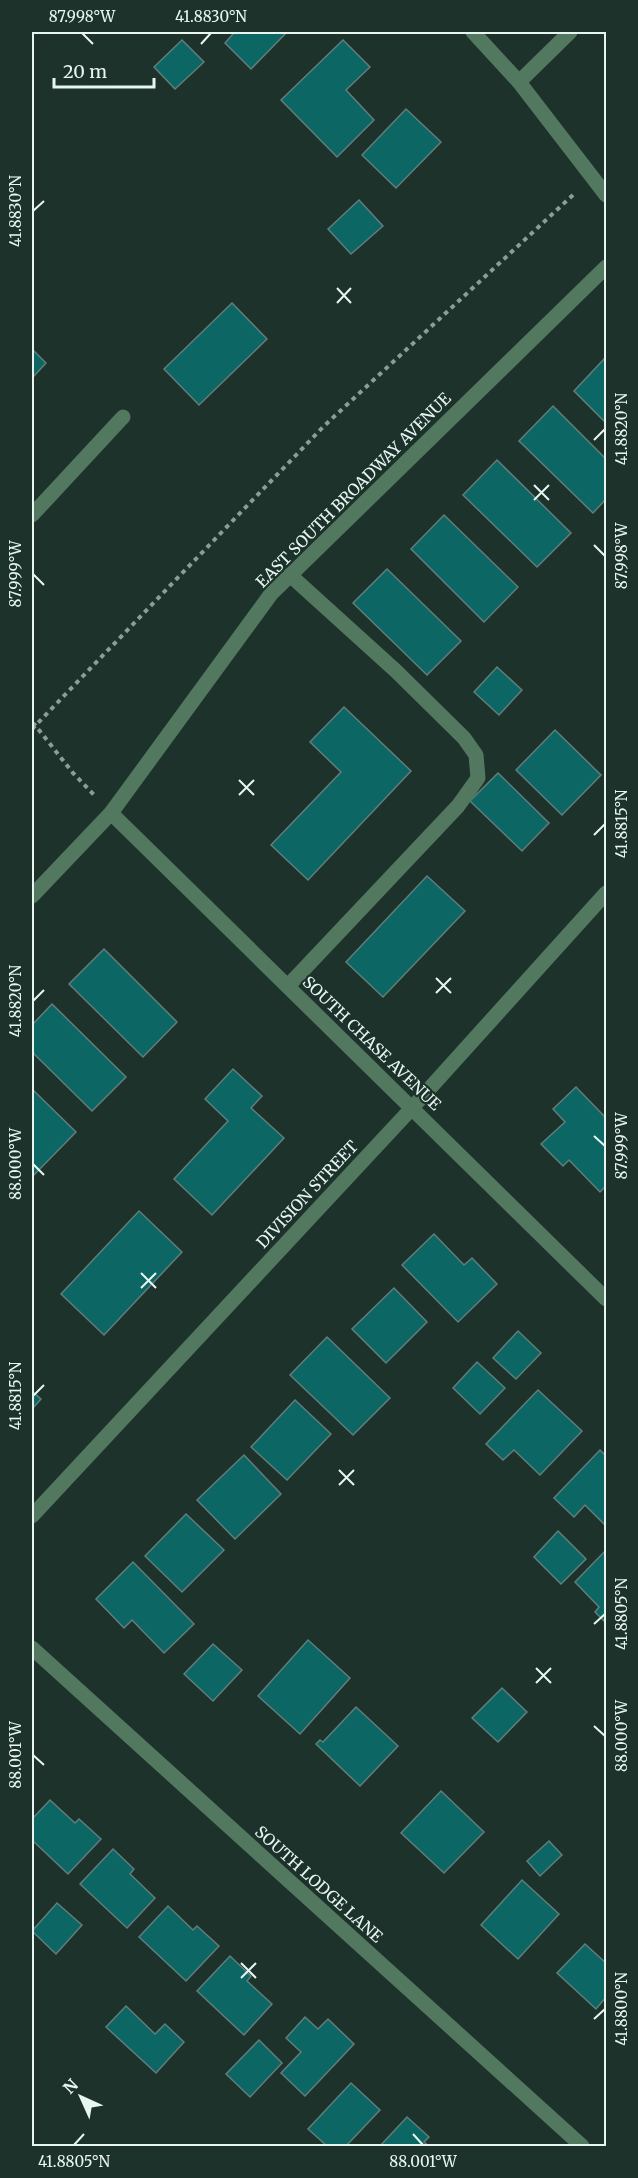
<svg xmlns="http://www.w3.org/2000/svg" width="638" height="2178" viewBox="0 0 638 2178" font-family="Merriweather,serif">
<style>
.building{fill:#0b6664;stroke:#627d7b;stroke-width:1.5}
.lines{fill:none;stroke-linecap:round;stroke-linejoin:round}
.path{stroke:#8c9d97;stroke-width:4;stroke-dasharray:4.5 4.5;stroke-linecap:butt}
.minor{stroke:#52795f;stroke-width:15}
.ticks{fill:none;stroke:#e8f6f1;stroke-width:2}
.labels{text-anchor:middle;stroke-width:4.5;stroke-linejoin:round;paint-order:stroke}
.street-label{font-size:16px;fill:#e8f6f1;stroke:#1c322b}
.neatline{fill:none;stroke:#e8f6f1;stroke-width:2}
.ticks-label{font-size:15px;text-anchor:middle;fill:#e8f6f1}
</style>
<rect width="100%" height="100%" fill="#1c322b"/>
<g class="building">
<path d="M230,32H287L251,69L225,43L233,34Z"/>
<path d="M182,40L204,62L175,89L154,67Z"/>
<path d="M343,40L370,67L346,90L374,120L337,157L281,100Z"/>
<path d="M406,109L441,142L396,188L362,155Z"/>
<path d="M359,200L383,226L351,254L328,229Z"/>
<path d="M232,303L267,339L199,405L164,369Z"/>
<path d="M32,349L46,363L32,378Z"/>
<path d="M606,357V423L574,391Z"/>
<path d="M553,406L606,459V499L593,513L519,441Z"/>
<path d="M497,460L571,533L537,567L463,495Z"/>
<path d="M444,515L518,587L484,622L411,549Z"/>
<path d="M387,569L461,641L427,675L353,603Z"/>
<path d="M497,667L522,690L499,715L474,692Z"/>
<path d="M344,707L411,771L308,880L271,845L341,772L310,742Z"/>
<path d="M555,730L601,775L562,815L516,770Z"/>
<path d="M498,773L549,823L522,851L470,801Z"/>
<path d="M427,876L465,911L383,997L346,962Z"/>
<path d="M104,949L177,1022L143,1057L69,984Z"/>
<path d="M52,1004L126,1077L92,1111L32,1052V1025Z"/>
<path d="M233,1069L262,1096L251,1108L284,1138L212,1215L174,1179L228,1121L205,1099Z"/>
<path d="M576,1087L606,1118V1186L600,1192L569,1160L563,1166L541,1144L565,1122L553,1109Z"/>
<path d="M32,1089L76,1132L32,1177Z"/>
<path d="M139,1211L182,1252L104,1335L61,1294Z"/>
<path d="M434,1234L464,1265L472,1258L497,1284L458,1322L402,1265Z"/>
<path d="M394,1288L427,1322L386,1363L352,1329Z"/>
<path d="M518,1331L541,1353L516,1379L493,1358Z"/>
<path d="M327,1337L390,1398L353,1435L290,1375Z"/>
<path d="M477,1362L505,1388L480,1414L453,1388Z"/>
<path d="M538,1390L582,1431L540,1475L514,1450L503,1460L486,1444Z"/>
<path d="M32,1391L41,1399L32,1409Z"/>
<path d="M295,1400L331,1434L287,1480L251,1447Z"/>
<path d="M600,1450L606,1456V1526L585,1505L574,1517L554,1498Z"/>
<path d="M244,1455L281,1494L235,1539L197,1500Z"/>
<path d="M186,1514L224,1550L182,1592L145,1556Z"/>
<path d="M558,1531L586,1559L561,1584L534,1557Z"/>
<path d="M606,1550V1623L595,1612L599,1607L575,1582Z"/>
<path d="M133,1562L194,1624L164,1653L132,1620L124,1628L96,1599Z"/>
<path d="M308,1640L350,1678L300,1734L258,1696Z"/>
<path d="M213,1644L242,1670L213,1701L184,1674Z"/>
<path d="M502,1688L527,1712L498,1742L472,1718Z"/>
<path d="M356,1707L398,1746L360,1786L316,1744L320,1740L323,1742Z"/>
<path d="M441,1791L484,1832L444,1873L401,1833Z"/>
<path d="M50,1800L75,1823L79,1819L101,1839L68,1874L32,1840V1819Z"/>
<path d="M549,1841L562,1855L540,1876L527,1861Z"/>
<path d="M113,1849L134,1869L130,1874L155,1898L127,1928L80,1884Z"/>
<path d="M522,1880L559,1914L518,1959L481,1925Z"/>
<path d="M57,1903L82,1925L56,1954L32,1931Z"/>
<path d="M168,1906L193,1930L197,1926L219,1946L186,1981L139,1937Z"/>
<path d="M585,1944L606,1963V1997L596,2009L557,1973Z"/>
<path d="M230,1956L251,1976L247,1981L272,2004L244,2035L197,1991Z"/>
<path d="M126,2006L155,2034L165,2024L184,2042L156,2073L106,2027Z"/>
<path d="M305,2017L318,2029L328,2019L354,2044L305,2096L281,2073L301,2052L286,2038Z"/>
<path d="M259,2040L282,2063L250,2097L226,2074Z"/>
<path d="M351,2083L380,2110L346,2146H327L308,2129Z"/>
<path d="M407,2117L429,2137L424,2142L429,2146H380Z"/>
</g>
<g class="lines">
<g class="path">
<path d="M32,723L35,725L73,773L94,795"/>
<path d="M32,729L324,426L574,194"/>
</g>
<g class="minor">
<path d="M473,32L519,82L606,195"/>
<path d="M519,82L570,32"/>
<path d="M32,515L123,417"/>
<path d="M111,813L606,1299"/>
<path d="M32,896L111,813L271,594L606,267"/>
<path d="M288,986L458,806L478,778L476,755L464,738L396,671L290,575"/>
<path d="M32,1516L412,1108L606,893"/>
<path d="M32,1648L582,2146"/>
</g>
</g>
<path class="ticks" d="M82,33L93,44M201,44L211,33M33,211L44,201M337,288L351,303M337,303L351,288M594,440L605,429M534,485L549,500M534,500L549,485M594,545L605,556M33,574L44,585M239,780L254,795M239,795L254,780M594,835L605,824M436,978L451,993M436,993L451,978M33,1001L44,990M594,1136L605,1146M33,1164L44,1175M141,1273L156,1288M141,1288L156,1273M33,1396L44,1385M339,1470L354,1485M339,1485L354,1470M594,1624L605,1614M536,1668L551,1683M536,1683L551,1668M594,1726L605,1736M33,1755L44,1765M241,1963L256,1978M241,1978L256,1963M594,2019L605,2009M413,2134L423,2145M74,2145L84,2134"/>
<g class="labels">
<g class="street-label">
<text transform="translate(353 490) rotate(-45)" y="6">EAST SOUTH BROADWAY AVENUE</text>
<text transform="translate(372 1043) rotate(44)" y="6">SOUTH CHASE AVENUE</text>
<text transform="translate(307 1194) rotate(-47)" y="6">DIVISION STREET</text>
<text transform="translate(319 1884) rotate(42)" y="6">SOUTH LODGE LANE</text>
</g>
</g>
<rect width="638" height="2178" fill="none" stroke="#1c322b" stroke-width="66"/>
<g transform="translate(81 2097) rotate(315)" stroke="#1c322b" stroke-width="4.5" paint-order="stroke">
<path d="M0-4.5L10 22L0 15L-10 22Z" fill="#e8f6f1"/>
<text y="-9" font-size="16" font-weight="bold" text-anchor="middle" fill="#e8f6f1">N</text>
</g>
<path d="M54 78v9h100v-9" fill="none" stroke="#e8f6f1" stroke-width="3"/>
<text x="63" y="78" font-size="18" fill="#e8f6f1" stroke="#1c322b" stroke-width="4.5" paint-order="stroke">20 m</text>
<rect x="33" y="33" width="572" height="2112" class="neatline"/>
<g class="ticks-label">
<text x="82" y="22">87.998°W</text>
<text x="211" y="22">41.8830°N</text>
<text transform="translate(16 211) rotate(-90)" y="5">41.8830°N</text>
<text transform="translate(622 429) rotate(-90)" y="5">41.8820°N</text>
<text transform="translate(622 556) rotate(-90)" y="5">87.998°W</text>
<text transform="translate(16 574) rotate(-90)" y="5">87.999°W</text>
<text transform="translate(622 824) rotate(-90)" y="5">41.8815°N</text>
<text transform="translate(16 1001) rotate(-90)" y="5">41.8820°N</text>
<text transform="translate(622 1146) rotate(-90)" y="5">87.999°W</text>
<text transform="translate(16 1164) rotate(-90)" y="5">88.000°W</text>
<text transform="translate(16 1396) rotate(-90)" y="5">41.8815°N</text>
<text transform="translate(622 1614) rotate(-90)" y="5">41.8805°N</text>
<text transform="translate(622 1736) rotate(-90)" y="5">88.000°W</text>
<text transform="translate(16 1755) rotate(-90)" y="5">88.001°W</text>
<text transform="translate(622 2009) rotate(-90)" y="5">41.8800°N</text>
<text x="74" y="2167">41.8805°N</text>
<text x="423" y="2167">88.001°W</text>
</g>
</svg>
